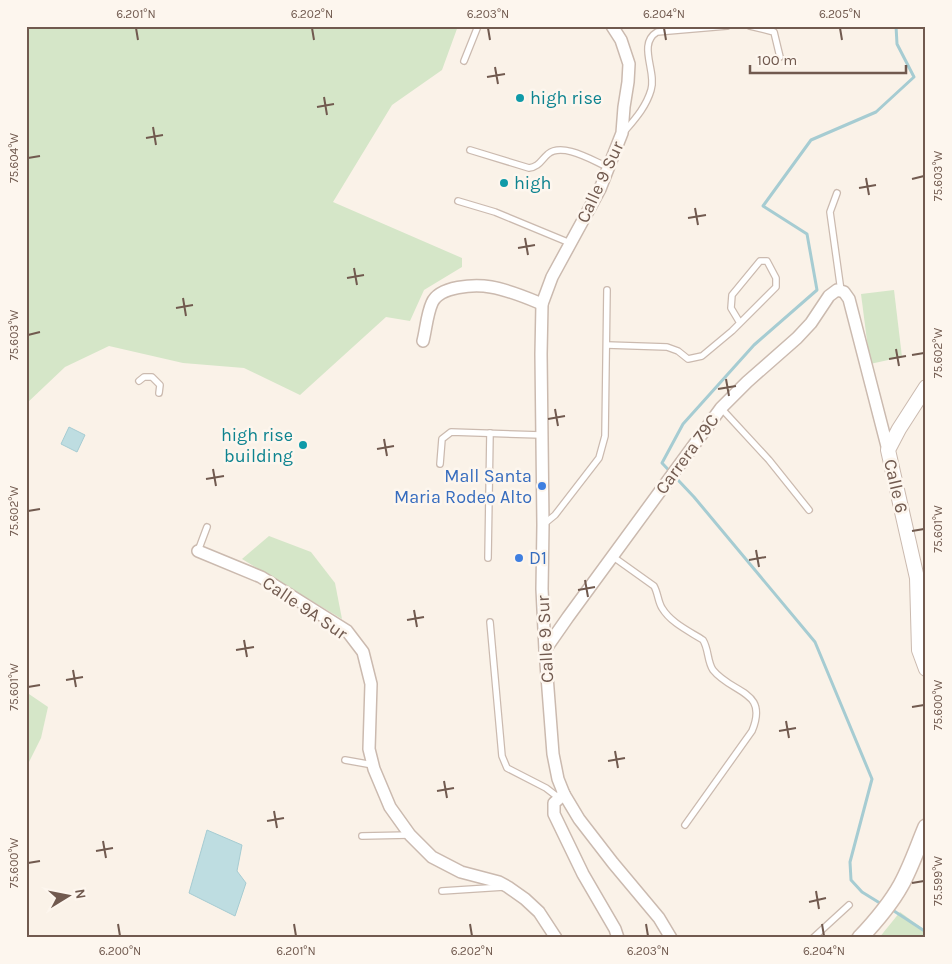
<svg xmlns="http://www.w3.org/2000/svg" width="952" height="964" viewBox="0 0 952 964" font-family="Karla,sans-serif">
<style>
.green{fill:#d5e6c8}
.water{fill:#bedde1;stroke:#a6ccd2}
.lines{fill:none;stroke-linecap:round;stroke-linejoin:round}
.stream{stroke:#a6ccd2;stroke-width:3}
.service-casing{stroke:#cbbaaf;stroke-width:8}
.minor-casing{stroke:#cbbaaf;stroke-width:14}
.tertiary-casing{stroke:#cbbaaf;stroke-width:16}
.secondary-casing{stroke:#cfbcb0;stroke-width:18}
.service{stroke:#fff;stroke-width:5.5}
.minor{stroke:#fff;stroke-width:11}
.tertiary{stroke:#fff;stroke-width:14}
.secondary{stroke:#fff;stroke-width:15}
.ticks{fill:none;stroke:#715a4f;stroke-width:2}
.culture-dot{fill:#0f9aa8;stroke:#fdf6ee;stroke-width:2}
.shop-dot{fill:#3f7fe0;stroke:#fdf6ee;stroke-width:2}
.labels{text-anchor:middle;stroke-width:5;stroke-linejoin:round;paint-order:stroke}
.culture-label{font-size:18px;fill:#0d838f;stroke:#fdf6ee;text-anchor:start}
.street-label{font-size:18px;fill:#715a4f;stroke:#fdf6ee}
.shop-label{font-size:18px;fill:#366cbe;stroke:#fdf6ee;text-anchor:end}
.neatline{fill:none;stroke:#715a4f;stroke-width:2}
.ticks-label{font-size:12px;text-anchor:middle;fill:#715a4f}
</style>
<rect width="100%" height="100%" fill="#faf2e8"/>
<g class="green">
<path d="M26,26H458L442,70L392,105L333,202L462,258V267L424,290L410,321L386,317L300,395L244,368L183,363L109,346L65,367L26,404Z"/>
<path d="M894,290L902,357L870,364L861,294Z"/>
<path d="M269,536L311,552L335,583L342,619L242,559Z"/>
<path d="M26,692L48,707L41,738L29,762L26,760Z"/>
<path d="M900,912L926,931V938H879Z"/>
</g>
<g class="water">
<path d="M69,427L85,435L77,452L61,444Z"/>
<path d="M207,830L242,845L237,871L246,883L235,916L189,893Z"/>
</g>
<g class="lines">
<g class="stream">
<path d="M883,905L862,892L851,880L850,862L872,779L815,642L694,497L662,463L683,424L754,345L817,290L807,234L763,206L811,140L876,112L914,77L897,44L896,26"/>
<path d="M891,909L926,932"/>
</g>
<g class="service-casing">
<g id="service">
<path d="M750,26L774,32L780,57"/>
<path d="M464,61L478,26"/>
<path d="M624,132C635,119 646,107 651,90C657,72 637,44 657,32L727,26"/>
<path d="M470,150L529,168C539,167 541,160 548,154C563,142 593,161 608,167"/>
<path d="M837,193L830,212L841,291"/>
<path d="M458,201L495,212L570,243"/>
<path d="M607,345L667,347L678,351L688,359L702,356L732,331L776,287V278L767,261H760L732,295L731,308L740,323"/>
<path d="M139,381L144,377H152L160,385L159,393"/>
<path d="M721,408L769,460L809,510"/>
<path d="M440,464L442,439L451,432L541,435"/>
<path d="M544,524L555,515L599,458L605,436L607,290"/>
<path d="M198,551L207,527"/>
<path d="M612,556L654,586C658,593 658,602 662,608C671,623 689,631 703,640C709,650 707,661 713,670C732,694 769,690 752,731L685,825"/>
<path d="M488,558L490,433"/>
<path d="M490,622L502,756L507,768L546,788L559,798"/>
<path d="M345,760L373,765"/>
<path d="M362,836L410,835"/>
<path d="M442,891L504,887"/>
<path d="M813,938L849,905"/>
</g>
</g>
<g class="minor-casing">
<g id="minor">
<path d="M612,26L621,40L629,64L628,82L624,107L622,133L600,189L552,277L542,304L541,354L543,525L542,589L545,650L553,754L558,779L564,794L579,819L613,863L659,918L671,938"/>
<path d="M423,341C426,329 427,314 432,303C439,286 475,284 491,287C509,290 525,297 542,304"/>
<path d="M198,551L261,577L347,631L363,652L371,684L369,749L374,769L390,807L410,835L432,857L461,872L499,882L508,887L525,899L539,912L556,938"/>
<path d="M545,650L568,617L721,408L747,382L797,338L811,323L829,296L837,290L844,292L849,299L888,450"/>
<path d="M564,794L554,803V814L583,874L615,929L618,938"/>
</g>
</g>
<g class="tertiary-casing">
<path id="tertiary" d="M926,387L899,429L888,450L917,578L919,650L926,669"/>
</g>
<g class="secondary-casing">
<path id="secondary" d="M860,938C876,921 890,905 901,885C911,867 918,846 926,827"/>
</g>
<use href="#service" class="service"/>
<use href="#minor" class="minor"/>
<use href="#tertiary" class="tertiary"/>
<use href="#secondary" class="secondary"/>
</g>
<path class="ticks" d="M136,28L138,40M312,28L314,40M488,28L490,40M664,28L666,40M840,28L842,40M495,67L498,84M487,77L505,74M324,97L327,115M317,107L334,104M153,127L156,145M146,138L163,135M28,158L40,156M866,178L869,195M912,179L924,176M859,188L876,185M695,208L698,225M688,218L706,215M525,238L528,255M518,248L535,245M354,268L357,285M347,278L364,275M183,298L186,316M176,308L193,305M28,335L40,332M896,349L899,366M912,355L924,353M889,359L906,356M726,379L729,396M718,389L736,386M555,409L558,426M548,419L565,416M384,439L387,456M377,449L394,446M213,469L216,486M206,479L224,476M28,511L40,509M912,531L924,529M756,550L759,567M749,560L766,557M585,580L588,597M578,590L595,587M414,610L417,627M407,620L424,617M244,640L247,657M236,650L254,647M73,670L76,687M66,680L83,677M28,687L40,685M912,707L924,705M786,721L789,738M779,731L796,728M615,751L618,768M608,761L625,758M444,781L447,798M437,791L454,788M274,811L277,828M267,821L284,818M103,841L106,858M96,851L113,848M28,863L40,861M912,883L924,881M816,891L819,909M809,902L826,898M118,924L120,936M294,924L296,936M470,924L472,936M646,924L648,936M822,924L824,936"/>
<g class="culture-dot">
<circle cx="520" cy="98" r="5"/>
<circle cx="504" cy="183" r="5"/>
<circle cx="303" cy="445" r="5"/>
</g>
<g class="shop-dot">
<circle cx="542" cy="486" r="5"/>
<circle cx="519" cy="558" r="5"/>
</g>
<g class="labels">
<g class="culture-label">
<text x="530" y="104">high rise</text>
<text x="514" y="189">high</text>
<text x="293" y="441" text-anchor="end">high rise<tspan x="293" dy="21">building</tspan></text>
</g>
<g class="street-label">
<text transform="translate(600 182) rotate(-65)" y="6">Calle 9 Sur</text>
<text transform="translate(687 454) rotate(-54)" y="6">Carrera 79C</text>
<text transform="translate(896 486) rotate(77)" y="6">Calle 6</text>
<text transform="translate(305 608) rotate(34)" y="6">Calle 9A Sur</text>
<text transform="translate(545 639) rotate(-93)" y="6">Calle 9 Sur</text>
</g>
<g class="shop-label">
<text x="532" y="482">Mall Santa<tspan x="532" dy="21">Maria Rodeo Alto</tspan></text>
<text x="529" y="564" text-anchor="start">D1</text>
</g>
</g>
<rect width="952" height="964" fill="none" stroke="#fdf6ee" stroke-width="55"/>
<g transform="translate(68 896) rotate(80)" stroke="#fdf6ee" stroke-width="4" paint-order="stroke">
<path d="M0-4L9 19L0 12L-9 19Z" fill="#715a4f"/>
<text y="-8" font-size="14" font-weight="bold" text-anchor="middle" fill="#715a4f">N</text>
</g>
<path d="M750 65v8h156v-8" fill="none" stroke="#715a4f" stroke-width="2.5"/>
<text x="757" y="65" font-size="15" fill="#715a4f" stroke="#fdf6ee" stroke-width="4" paint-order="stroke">100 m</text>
<rect x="28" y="28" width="896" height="908" class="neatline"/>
<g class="ticks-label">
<text x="136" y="18">6.201°N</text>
<text x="312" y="18">6.202°N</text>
<text x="488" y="18">6.203°N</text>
<text x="664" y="18">6.204°N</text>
<text x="840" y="18">6.205°N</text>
<text transform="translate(14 158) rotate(-90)" y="4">75.604°W</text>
<text transform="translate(938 176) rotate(-90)" y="4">75.603°W</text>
<text transform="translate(14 335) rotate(-90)" y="4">75.603°W</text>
<text transform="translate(938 353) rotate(-90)" y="4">75.602°W</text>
<text transform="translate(14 511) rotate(-90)" y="4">75.602°W</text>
<text transform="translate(938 529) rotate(-90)" y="4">75.601°W</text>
<text transform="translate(14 687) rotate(-90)" y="4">75.601°W</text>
<text transform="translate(938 705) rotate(-90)" y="4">75.600°W</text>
<text transform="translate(14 863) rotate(-90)" y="4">75.600°W</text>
<text transform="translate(938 881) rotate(-90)" y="4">75.599°W</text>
<text x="120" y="955">6.200°N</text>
<text x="296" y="955">6.201°N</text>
<text x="472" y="955">6.202°N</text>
<text x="648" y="955">6.203°N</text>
<text x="824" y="955">6.204°N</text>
</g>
</svg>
